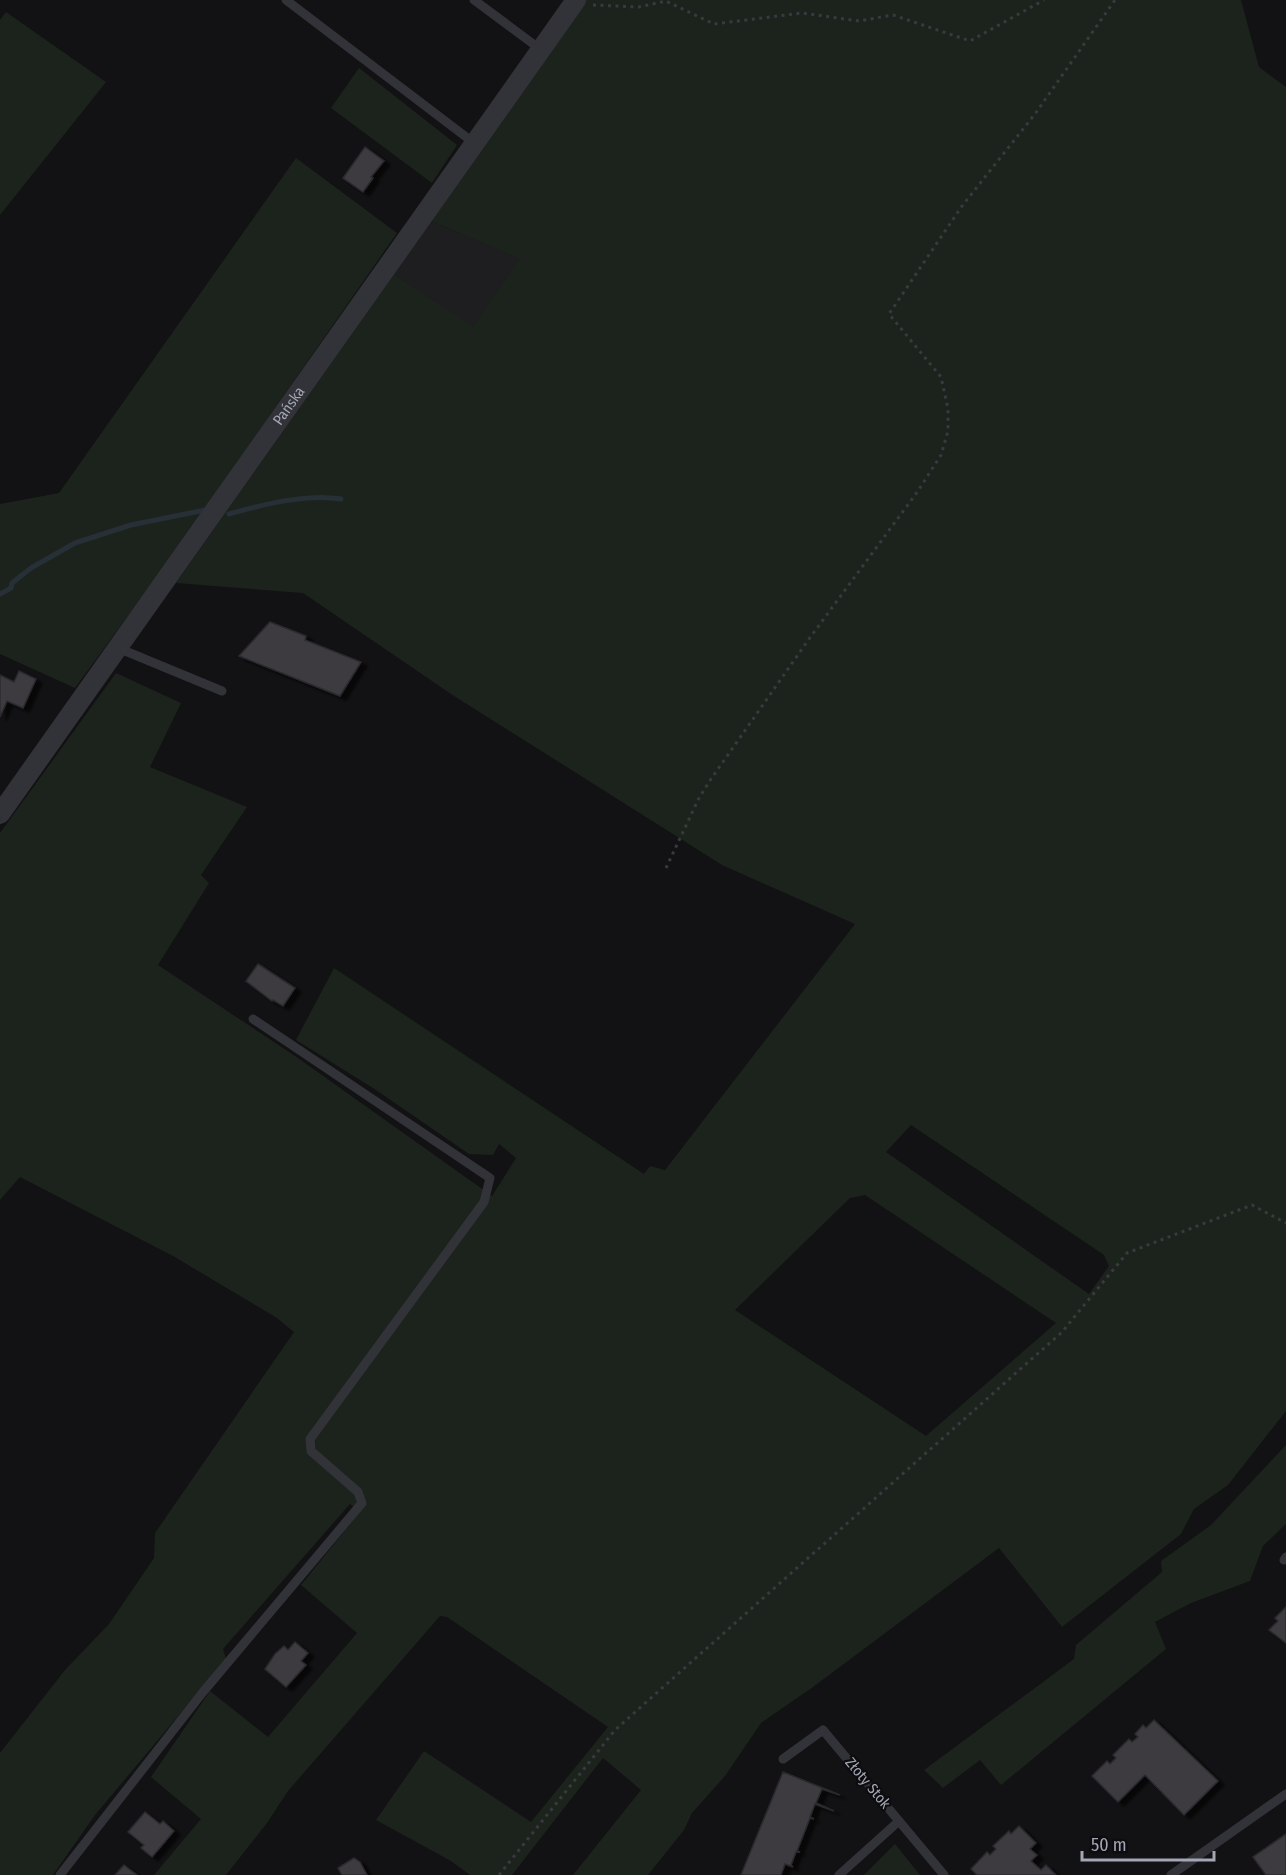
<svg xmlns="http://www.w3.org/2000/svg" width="1286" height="1875" viewBox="0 0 1286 1875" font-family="'Fira Sans Condensed',sans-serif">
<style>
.built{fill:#1e1d20}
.green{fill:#1c231d;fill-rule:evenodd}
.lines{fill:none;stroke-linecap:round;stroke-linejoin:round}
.stream{stroke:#272f37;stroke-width:5}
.building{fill:#3c3b41;stroke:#2c2b2f;stroke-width:1.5;filter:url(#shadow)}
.path{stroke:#383a3f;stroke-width:3;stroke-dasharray:3 4.5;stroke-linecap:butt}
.service{stroke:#323338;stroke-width:9}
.minor{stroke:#323338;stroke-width:20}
.labels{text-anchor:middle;stroke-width:4.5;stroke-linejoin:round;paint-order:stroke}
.street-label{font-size:15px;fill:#a2a6b5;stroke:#0d0c0e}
</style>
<defs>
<filter id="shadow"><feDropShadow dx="6" dy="4" stdDeviation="1.5" flood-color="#0009"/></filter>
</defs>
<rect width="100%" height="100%" fill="#121113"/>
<path class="built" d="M431,221L521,259L473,328L394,274Z"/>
<g class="green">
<path d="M582,0H1241L1259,67L1286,87V1411L1228,1485L1194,1509L1181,1534L1062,1627L999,1548L813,1687L761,1723L725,1776L692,1813L684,1830L648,1875H573L641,1790L603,1758L512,1875H470L451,1861L376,1820L424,1751L531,1822L608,1727L447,1617L440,1616L288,1791L267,1823L226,1875H154L201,1819L151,1777L210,1691L268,1737L357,1633L301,1585L360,1512L350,1504L223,1649L226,1659L95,1815L53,1875H0V1753L65,1670L109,1624L154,1558L155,1533L294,1332L277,1318L173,1256L20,1177L0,1200V833L116,673L181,703L150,767L247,807L201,875L209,883L158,965L298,1058L492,1196L516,1158L499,1144L493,1155L469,1154L376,1090L296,1040L334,968L644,1174L650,1166L665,1170L855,924L722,865L451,694L303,593L176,583L394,274L473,327L520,259L431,221ZM911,1125L1104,1255L1109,1266L1089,1294L886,1152ZM865,1195L1056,1323L926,1436L735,1310L850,1198Z"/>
<path d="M6,12L106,82L0,215V20Z"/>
<path d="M359,68L457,145L432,183L331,108Z"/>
<path d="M296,158L397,233L179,546L75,688L0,654V504L59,493Z"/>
<path d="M1286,1445V1524L1263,1546L1250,1581L1191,1603L1155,1622L1166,1649L1001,1785L980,1760L943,1788L924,1770L1074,1659L1076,1645L1162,1572L1161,1561L1211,1525Z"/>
<path d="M895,1844L920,1875H864Z"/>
</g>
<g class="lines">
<g class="stream">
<path d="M229,514C261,505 308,493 341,499"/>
<path d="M0,594L11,588L12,583L31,568L75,543L131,525L205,510"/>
</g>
</g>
<g class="building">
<path d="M365,147L384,161L371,177L373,178L363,192L343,178Z"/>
<path d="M270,622L306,636L305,640L361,662L340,696L239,656Z"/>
<path d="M19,671L36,679L23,708L7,701L0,717V675L14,682Z"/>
<path d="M258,964L295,988L283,1006L273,1000L272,1001L246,981Z"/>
<path d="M1286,1607V1643L1269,1630L1278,1621L1275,1618Z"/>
<path d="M295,1642L308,1653L301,1661L306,1665L286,1687L265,1669L275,1654L284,1646L288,1650Z"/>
<path d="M1154,1720L1218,1781L1184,1815L1145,1775L1118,1802L1092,1776L1107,1761L1110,1764L1116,1758L1113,1755L1129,1739L1132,1742L1138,1737L1135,1734L1143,1725L1146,1728Z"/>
<path d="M783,1772L840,1795L822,1789L816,1803L834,1811L815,1804L810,1817L814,1819L810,1818L797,1851L800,1852H796L791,1865L793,1867L785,1864L781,1875H741Z"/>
<path d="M145,1812L160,1824L163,1821L174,1831L152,1857L141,1848L144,1845L128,1832Z"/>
<path d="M1019,1826L1036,1843L1030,1849L1037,1855L1031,1861L1041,1870L1046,1865L1056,1875H977L971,1869L987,1852L990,1855L996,1849L993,1846L1009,1831L1011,1834Z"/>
<path d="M1286,1834V1875H1266L1253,1857Z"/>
<path d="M354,1858L360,1862L367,1875H342L338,1868Z"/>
<path d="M124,1865L137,1875H115Z"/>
</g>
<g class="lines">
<g class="path">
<path d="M593,5L639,7L666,1L714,24L802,13L859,21L893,15L970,41L1044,0"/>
<path d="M666,868L699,798L711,779L809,639L918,491L941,455L948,431V409L941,377L889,314L962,206L1035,114L1115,0"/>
<path d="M499,1875L615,1730L1062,1332L1127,1253L1252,1205L1286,1223"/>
</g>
<g class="service">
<path d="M286,0L474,143"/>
<path d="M474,0L540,49"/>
<path d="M118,648L222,691"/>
<path d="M1284,1560L1286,1557"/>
<path d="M783,1759L823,1730L944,1875"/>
<path d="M60,1875L203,1692L362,1503L358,1492L311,1451L310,1439L484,1202L490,1178L253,1019"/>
<path d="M839,1875L899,1821"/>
<path d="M1171,1875L1286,1794"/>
</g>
<path class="minor" id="s1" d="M0,814L576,0"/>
</g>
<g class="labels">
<g class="street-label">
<text dy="5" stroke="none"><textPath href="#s1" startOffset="500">Pańska</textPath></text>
<text transform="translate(868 1783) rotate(50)" y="5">Złoty Stok</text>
</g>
</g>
<path d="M1082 1851v9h132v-9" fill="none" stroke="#a2a6b5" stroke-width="3"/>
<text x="1091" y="1851" font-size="18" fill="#a2a6b5" stroke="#0d0c0e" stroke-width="4.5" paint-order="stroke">50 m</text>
</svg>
